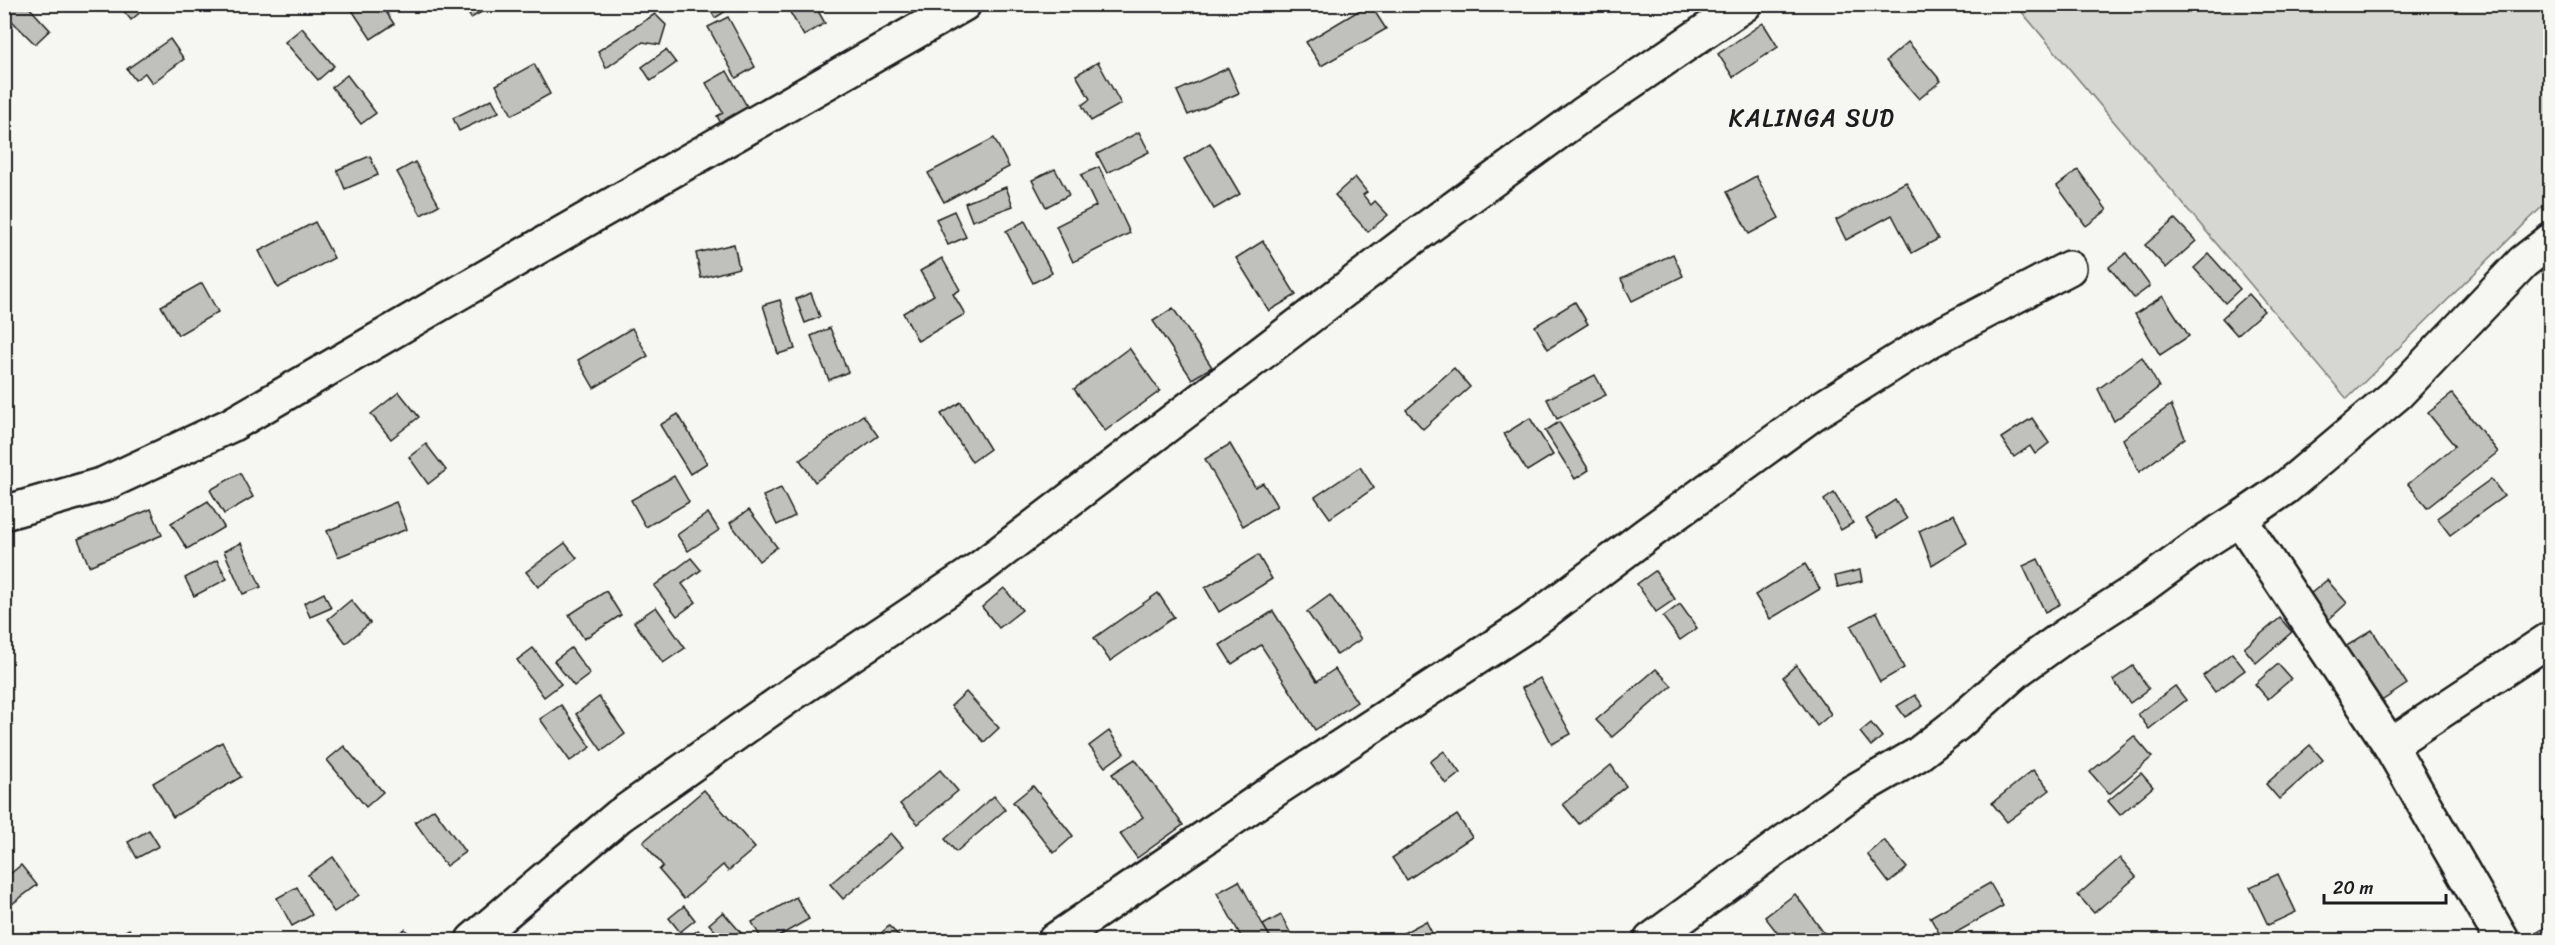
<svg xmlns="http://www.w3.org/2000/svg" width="2555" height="945" viewBox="0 0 2555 945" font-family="Sriracha,sans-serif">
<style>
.green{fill:#d6d6d2;stroke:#797977;stroke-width:1.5}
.building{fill:#c0c0bd;stroke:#1c1c1c;stroke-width:1.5}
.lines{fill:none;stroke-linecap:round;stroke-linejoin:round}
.minor-casing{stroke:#1c1c1c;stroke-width:38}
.minor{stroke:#f6f6f2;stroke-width:33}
.labels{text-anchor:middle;stroke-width:6;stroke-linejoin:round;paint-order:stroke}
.quarter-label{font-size:24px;letter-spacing:1.5px;fill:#1c1c1c;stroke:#f6f6f2}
</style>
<rect width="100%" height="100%" fill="#f6f6f2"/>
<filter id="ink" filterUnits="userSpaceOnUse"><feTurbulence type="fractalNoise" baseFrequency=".0167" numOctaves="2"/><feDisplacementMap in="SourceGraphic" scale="12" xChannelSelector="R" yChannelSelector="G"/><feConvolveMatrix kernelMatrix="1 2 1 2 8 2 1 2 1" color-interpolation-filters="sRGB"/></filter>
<g filter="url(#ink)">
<path class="green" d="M2016,5H2550V199L2347,399Z"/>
<g class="building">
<path d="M4,4H26L50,30L35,44L4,13Z"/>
<path d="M118,4H148L149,5L131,20Z"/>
<path d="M348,4H381L394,24L371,39Z"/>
<path d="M463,4H493L494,5L471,18Z"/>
<path d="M707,4H737L715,18Z"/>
<path d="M785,4H814L825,23L804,36Z"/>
<path d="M1370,4L1386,29L1321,66L1306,42Z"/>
<path d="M655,14L666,25L660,45L643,42L606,68L598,51Z"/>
<path d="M728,17L755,67L736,78L708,27Z"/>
<path d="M1763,23L1778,47L1733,77L1718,54Z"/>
<path d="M302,28L334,66L318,80L285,42Z"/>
<path d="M170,39L184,59L152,83L145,73L135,80L127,69Z"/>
<path d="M1908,42L1941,81L1919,99L1886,61Z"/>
<path d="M666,50L676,63L651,81L642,67Z"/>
<path d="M1098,62L1121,104L1091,121L1082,105L1090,99L1076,75Z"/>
<path d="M534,64L550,94L512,115L496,85Z"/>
<path d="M1228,68L1239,93L1188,115L1177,91Z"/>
<path d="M727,71L753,117L726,132L717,116L723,113L706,83Z"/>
<path d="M347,75L376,113L361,124L332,87Z"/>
<path d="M492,99L499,112L459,131L453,118Z"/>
<path d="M1139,132L1149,152L1107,173L1097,154Z"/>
<path d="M994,138L1009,167L944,202L928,173Z"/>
<path d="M1210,143L1240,194L1214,209L1184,159Z"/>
<path d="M370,156L378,175L345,189L337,170Z"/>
<path d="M415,162L439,205L421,215L397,172Z"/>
<path d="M1099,167L1130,233L1073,262L1056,226L1096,206L1081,175Z"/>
<path d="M1055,169L1069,195L1046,207L1032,180Z"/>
<path d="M2078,170L2107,210L2086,226L2057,186Z"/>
<path d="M1756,176L1779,218L1749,234L1727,192Z"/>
<path d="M1355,177L1367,192L1363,195L1371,205L1375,201L1388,215L1368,232L1335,195Z"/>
<path d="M1906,182L1938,239L1912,253L1892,215L1846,240L1836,220Z"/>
<path d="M1006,187L1013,206L972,221L965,203Z"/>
<path d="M954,211L966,237L948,245L936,219Z"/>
<path d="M2175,219L2196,241L2166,268L2145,245Z"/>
<path d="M1025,221L1052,273L1033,283L1006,231Z"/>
<path d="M315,222L334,258L278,288L259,251Z"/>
<path d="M1263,241L1296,295L1269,311L1236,258Z"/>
<path d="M734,244L739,268L701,278L696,253Z"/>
<path d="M2126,253L2150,286L2134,298L2109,267Z"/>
<path d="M1673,254L1683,276L1632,301L1621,279Z"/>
<path d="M2209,254L2240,289L2225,303L2194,268Z"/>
<path d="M942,258L960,290L953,294L965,314L918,341L903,313L934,295L920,271Z"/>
<path d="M202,283L218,312L178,335L161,306Z"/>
<path d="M811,293L820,317L805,323L796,299Z"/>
<path d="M2249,294L2264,311L2237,335L2222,318Z"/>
<path d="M2163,296L2189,336L2160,355L2135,314Z"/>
<path d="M780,300L795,349L778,354L763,305Z"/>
<path d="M1575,302L1588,324L1548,349L1535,326Z"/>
<path d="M1173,308L1212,367L1192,379L1153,321Z"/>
<path d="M632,328L648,356L594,388L578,360Z"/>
<path d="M830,328L848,372L829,380L811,336Z"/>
<path d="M1129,348L1160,391L1105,431L1074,389Z"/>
<path d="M2142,357L2159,387L2114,421L2098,389Z"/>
<path d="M1454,368L1470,387L1423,429L1406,410Z"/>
<path d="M1595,375L1606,395L1557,419L1547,399Z"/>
<path d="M399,392L419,417L391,439L371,414Z"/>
<path d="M2452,394L2498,452L2427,508L2408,484L2455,446L2428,413Z"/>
<path d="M961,402L990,449L972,462L941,414Z"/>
<path d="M2171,405L2185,438L2139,472L2123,439Z"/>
<path d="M678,414L707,463L690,474L660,425Z"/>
<path d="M863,415L878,436L815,482L800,460Z"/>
<path d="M1530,418L1553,455L1527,471L1504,434Z"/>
<path d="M2032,418L2049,443L2035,454L2030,446L2014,457L2001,438Z"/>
<path d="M1559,422L1589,470L1575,479L1545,431Z"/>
<path d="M426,444L446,470L428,484L409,457Z"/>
<path d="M1230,444L1255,487L1263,483L1277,506L1243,526L1205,459Z"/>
<path d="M1360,467L1374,488L1330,518L1315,497Z"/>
<path d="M240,473L253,497L224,514L210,490Z"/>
<path d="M674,476L689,502L646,527L631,500Z"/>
<path d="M2491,479L2504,496L2450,535L2437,518Z"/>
<path d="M781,488L795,516L777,525L763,496Z"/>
<path d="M1834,493L1853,523L1841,530L1824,500Z"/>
<path d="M1895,500L1907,519L1878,537L1866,519Z"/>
<path d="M208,501L224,527L187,549L171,523Z"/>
<path d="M396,502L407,529L338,557L327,531Z"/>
<path d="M151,509L162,535L89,566L78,539Z"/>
<path d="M749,510L777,547L759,561L730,523Z"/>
<path d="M708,513L719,530L688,551L677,535Z"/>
<path d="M1954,514L1967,543L1932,565L1919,531Z"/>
<path d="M241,543L261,587L243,594L224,551Z"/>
<path d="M565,543L577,558L538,587L526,572Z"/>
<path d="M1258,555L1272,579L1219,612L1205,588Z"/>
<path d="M691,558L701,570L682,584L696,602L677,616L654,586Z"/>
<path d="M2038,559L2060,604L2045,612L2023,566Z"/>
<path d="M217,560L227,579L194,596L185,578Z"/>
<path d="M1805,564L1820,589L1770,619L1755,595Z"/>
<path d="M1860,570L1862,581L1838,587L1835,576Z"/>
<path d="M1655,571L1675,599L1656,612L1637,584Z"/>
<path d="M2327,580L2347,603L2325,623L2304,599Z"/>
<path d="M1004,588L1022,610L999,628L982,607Z"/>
<path d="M606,591L621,615L584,639L569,615Z"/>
<path d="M324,593L331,608L310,617L304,603Z"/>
<path d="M1158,593L1174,617L1110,661L1094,638Z"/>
<path d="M1330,595L1361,639L1337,655L1307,612Z"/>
<path d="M351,600L370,623L346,643L328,619Z"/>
<path d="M1680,604L1697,628L1680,640L1663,617Z"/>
<path d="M656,607L685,648L663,663L634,622Z"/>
<path d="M1273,611L1317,681L1335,669L1357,702L1315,730L1261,645L1232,664L1220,645Z"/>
<path d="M1877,612L1904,668L1880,682L1851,626Z"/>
<path d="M2280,618L2292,632L2256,663L2244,648Z"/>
<path d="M2372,630L2407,684L2380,702L2345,647Z"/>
<path d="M533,648L561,684L544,697L517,660Z"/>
<path d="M571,648L590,674L574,686L554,661Z"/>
<path d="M2232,653L2245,670L2215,692L2203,676Z"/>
<path d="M2278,664L2291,679L2268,699L2255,684Z"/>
<path d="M1796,665L1831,714L1817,726L1783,677Z"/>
<path d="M2133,666L2149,689L2130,703L2113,680Z"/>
<path d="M1656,669L1672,686L1612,737L1596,720Z"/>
<path d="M1540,678L1571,734L1552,744L1522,688Z"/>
<path d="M2175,686L2186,700L2149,729L2138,714Z"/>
<path d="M966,692L999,728L984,742L951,706Z"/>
<path d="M1915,695L1923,706L1905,717L1897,706Z"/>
<path d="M599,697L625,734L602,751L576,714Z"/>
<path d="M561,705L591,747L570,761L540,719Z"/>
<path d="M1871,723L1882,737L1871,746L1860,732Z"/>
<path d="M1109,731L1124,753L1105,767L1089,746Z"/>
<path d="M2134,736L2152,757L2109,794L2090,772Z"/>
<path d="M222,742L241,777L173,817L153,783Z"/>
<path d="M2310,745L2323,760L2279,799L2266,784Z"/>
<path d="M344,746L383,792L366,807L327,760Z"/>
<path d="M1444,751L1460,773L1446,784L1430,762Z"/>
<path d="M1135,759L1183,825L1137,858L1120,834L1143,817L1112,774Z"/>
<path d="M1611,765L1626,786L1579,824L1563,804Z"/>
<path d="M940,770L958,791L918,824L900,804Z"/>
<path d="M2033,770L2050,790L2007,822L1992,803Z"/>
<path d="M2141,773L2153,787L2120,815L2108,801Z"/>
<path d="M1033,786L1073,836L1054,853L1013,802Z"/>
<path d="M704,790L755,848L728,871L723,865L684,899L659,870L663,866L643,842Z"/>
<path d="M994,796L1005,810L956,852L945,839Z"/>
<path d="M434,809L465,852L446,866L415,822Z"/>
<path d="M2550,813V828L2543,818Z"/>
<path d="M1457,815L1472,837L1407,880L1392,858Z"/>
<path d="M149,830L159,846L137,858L128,842Z"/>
<path d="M891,833L903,847L843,899L830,884Z"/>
<path d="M1884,840L1907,868L1889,883L1867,854Z"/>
<path d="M333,857L359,895L334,912L308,875Z"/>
<path d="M2120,858L2136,877L2094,913L2078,895Z"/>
<path d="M21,865L37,885L4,910V879Z"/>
<path d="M2278,874L2296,912L2268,925L2250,887Z"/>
<path d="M1239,881L1263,925L1272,940H1243L1217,893Z"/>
<path d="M1990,883L2003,906L1943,940L1930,917Z"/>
<path d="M297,887L312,915L292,926L277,898Z"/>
<path d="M1795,894L1824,933L1814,940H1783L1765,917Z"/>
<path d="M796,897L809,919L772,940H762L752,922Z"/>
<path d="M684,906L695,920L680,932L669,918Z"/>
<path d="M723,912L742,934L734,940H723L709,924Z"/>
<path d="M1281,915L1294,940H1272L1263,925Z"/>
<path d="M1426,921L1435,939L1393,940L1392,939Z"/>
<path d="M2550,924V940H2526Z"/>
<path d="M889,926L903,940H880L877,937Z"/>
<path d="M129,929L136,940H117L115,937Z"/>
<path d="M405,929L413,940H389Z"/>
<path d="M698,930L707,940H686Z"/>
</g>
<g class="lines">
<g class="minor-casing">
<g id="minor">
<path d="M4,513L104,484L231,425L524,255L964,4"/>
<path d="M2240,519L2390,745L2502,940"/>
<path d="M2390,745L2550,639"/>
<path d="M473,940L619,816L792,694L980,568L1410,240L1582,115L1745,4"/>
<path d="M1055,940L1279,787L1530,623L1646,535L1814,413L1929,341L2069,268"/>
<path d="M1651,940L1851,793L1917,755L1957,724L2019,669L2065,636L2143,586L2199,545L2240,519L2285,488L2398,393L2523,262L2550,241"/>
</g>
</g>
<use href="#minor" class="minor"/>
</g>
</g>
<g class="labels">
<g class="quarter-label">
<text x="1812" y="126">KALINGA SUD</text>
</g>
</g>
<rect width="2555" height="945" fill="none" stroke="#f6f6f2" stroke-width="24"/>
<rect x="12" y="12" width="2531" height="921" fill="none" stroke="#1c1c1c" stroke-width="2" filter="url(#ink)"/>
<path d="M2324 894v9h122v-9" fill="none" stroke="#1c1c1c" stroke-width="3"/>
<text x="2333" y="894" font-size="18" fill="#1c1c1c" stroke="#f6f6f2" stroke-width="4.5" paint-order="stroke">20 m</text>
</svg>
